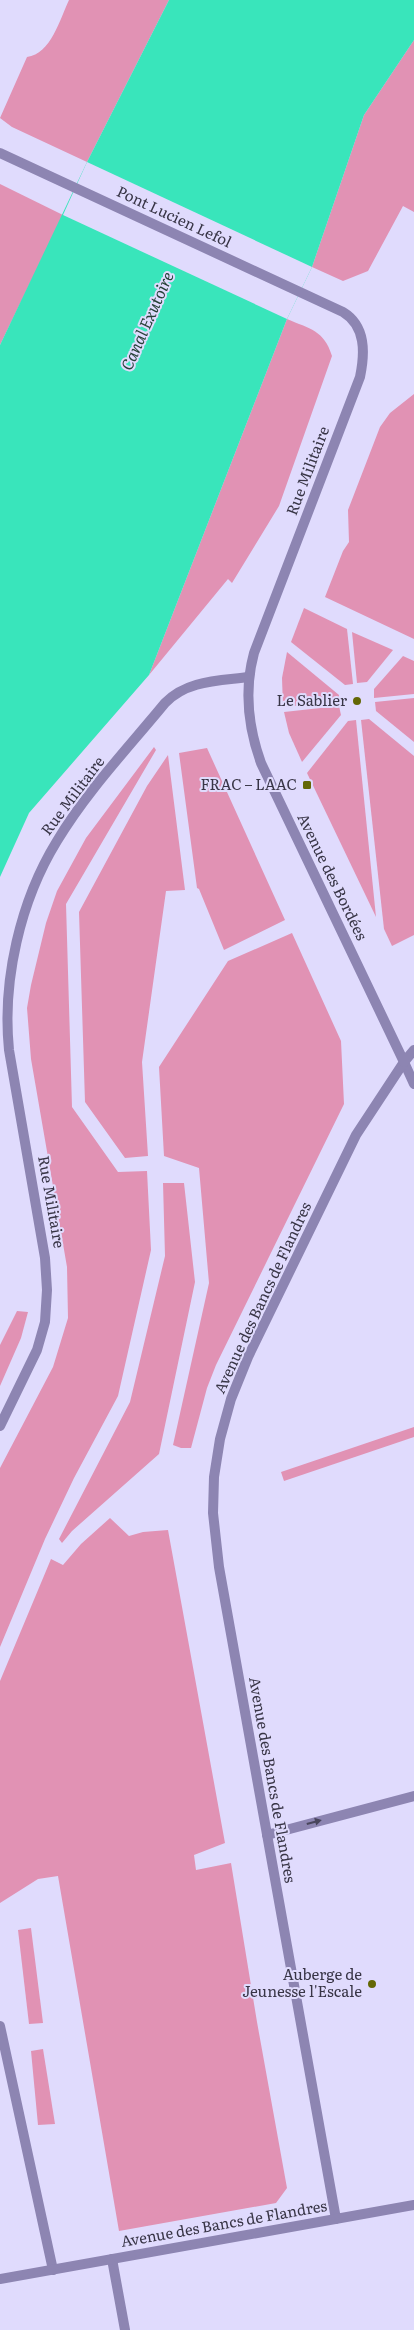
<svg xmlns="http://www.w3.org/2000/svg" width="414" height="2330" viewBox="0 0 414 2330" font-family="Literata,serif">
<style>
.green{fill:#e192b4}
.water{fill:#39e5bb}
.pier{fill:#e0dbfd}
.lines{fill:none;stroke-linecap:round;stroke-linejoin:round}
.pedestrian{stroke:#8d85b2;stroke-width:10}
.minor{stroke:#8d85b2;stroke-width:10}
.tertiary{stroke:#8d85b2;stroke-width:10}
.oneway{fill:#49455c}
.poi-dot{fill:#646705;stroke:#e0dbfd;stroke-width:2}
.labels{text-anchor:middle;stroke-width:4;stroke-linejoin:round;paint-order:stroke}
.street-label{font-size:15px;fill:#383546;stroke:#e0dbfd}
.poi-label{font-size:15px;fill:#383546;stroke:#e0dbfd;text-anchor:end}
.water-label{font-size:16px;font-style:italic;fill:#264138;stroke:#e0dbfd}
</style>
<rect width="100%" height="100%" fill="#e0dbfd"/>
<g class="green">
<path d="M69,0H169L87,162L12,127L0,118L27,57C51,54 60,19 69,0Z"/>
<path d="M414,40V212L403,206L368,271L343,281L312,267L364,115Z"/>
<path d="M0,184L63,215L0,345Z"/>
<path d="M287,319C310,329 324,330 332,356L279,506L232,583L228,579L149,675Z"/>
<path d="M414,394V639L325,597L343,551L349,542L348,510L380,427L390,413Z"/>
<path d="M304,608L347,629L353,684L345,685L291,642Z"/>
<path d="M352,632L393,650L367,682L357,683Z"/>
<path d="M287,652L339,695V701L283,707L282,678Z"/>
<path d="M403,656L414,661V694L374,698V689Z"/>
<path d="M414,698V742L376,711L375,702Z"/>
<path d="M339,706L341,715L302,762L289,733L284,712Z"/>
<path d="M369,719L414,756V935L392,946L384,929L361,720Z"/>
<path d="M356,720L376,917L307,773L348,721Z"/>
<path d="M154,747L156,750L66,904L72,1107L118,1172L147,1171L151,1250L118,1396L74,1478L45,1539L0,1647V1468L53,1367L68,1318L67,1267L31,1059L27,1008L31,985L46,923L57,891L86,838Z"/>
<path d="M207,748L285,920L224,950L199,889L197,888L179,753Z"/>
<path d="M168,755L185,890L166,891L142,1062L148,1156L125,1158L85,1102L79,912L147,786Z"/>
<path d="M292,933L341,1041L344,1104L216,1365L207,1388L191,1448H181L173,1445L209,1283L199,1168L164,1156L159,1067L228,961Z"/>
<path d="M163,1183H184L195,1282L159,1454L72,1531L62,1543L59,1539L130,1402L165,1256Z"/>
<path d="M17,1311L28,1312L21,1338L0,1386V1345Z"/>
<path d="M414,1427V1437L284,1481L281,1472Z"/>
<path d="M110,1518L129,1536L143,1532L168,1530L225,1843L194,1855L196,1870L231,1863L257,2022L287,2188L276,2203L119,2231L58,1876L38,1879L0,1903V1681L51,1559L63,1565L81,1544Z"/>
<path d="M31,1928L43,2023L29,2024L18,1930Z"/>
<path d="M43,2049L55,2124L38,2125L31,2051Z"/>
</g>
<path class="water" d="M169,0H414V40L364,115L312,267L287,319L149,675L29,813L0,877V345L87,162Z"/>
<path class="pier" d="M87,162L312,267L287,319L63,215Z"/>
<g class="lines">
<g class="pedestrian">
<path d="M0,2026L53,2270"/>
<path d="M112,2259L125,2330"/>
</g>
<g class="minor">
<path d="M404,1062L414,1084"/>
<path d="M0,1426L37,1350L45,1322L47,1290L45,1258L9,1050C2,981 20,901 57,841C87,791 128,748 165,703C187,680 219,681 249,677"/>
<path d="M267,1835L414,1796"/>
<path d="M336,2219L219,1567L213,1513L214,1477L220,1439L231,1399L248,1357L356,1135L404,1062"/>
<path d="M0,2279L414,2205"/>
</g>
<path class="tertiary" d="M0,153L343,312C366,326 365,353 360,377L254,653C244,690 248,727 261,763L404,1062L414,1050"/>
</g>
<defs><path id="oneway-solid" d="M-6-.8H1V-3.2L6.5 0L1 3.2V.8H-6Z" transform="scale(1.25)"/></defs>
<use class="oneway" href="#oneway-solid" transform="translate(314 1822) rotate(-15)"/>
<g class="poi-dot">
<circle cx="357" cy="701" r="5"/>
<rect x="302" y="780" width="10" height="10" rx="2.5"/>
<circle cx="372" cy="1984" r="5"/>
</g>
<g class="labels">
<g class="street-label">
<text transform="translate(174 217) rotate(25)" y="5">Pont Lucien Lefol</text>
<text transform="translate(308 471) rotate(-69)" y="5">Rue Militaire</text>
<text transform="translate(73 796) rotate(-53)" y="5">Rue Militaire</text>
<text transform="translate(332 877) rotate(64)" y="5">Avenue des Bordées</text>
<text transform="translate(51 1202) rotate(80)" y="5">Rue Militaire</text>
<text transform="translate(263 1298) rotate(-65)" y="5">Avenue des Bancs de Flandres</text>
<text transform="translate(272 1780) rotate(80)" y="5">Avenue des Bancs de Flandres</text>
<text transform="translate(224 2224) rotate(-10)" y="5">Avenue des Bancs de Flandres</text>
</g>
<g class="poi-label">
<text x="347" y="706">Le Sablier</text>
<text x="297" y="790">FRAC – LAAC</text>
<text x="362" y="1980">Auberge de<tspan x="362" dy="17">Jeunesse l'Escale</tspan></text>
</g>
<g class="water-label">
<text transform="translate(147 321) rotate(-66)" y="6">Canal Exutoire</text>
</g>
</g>
</svg>
